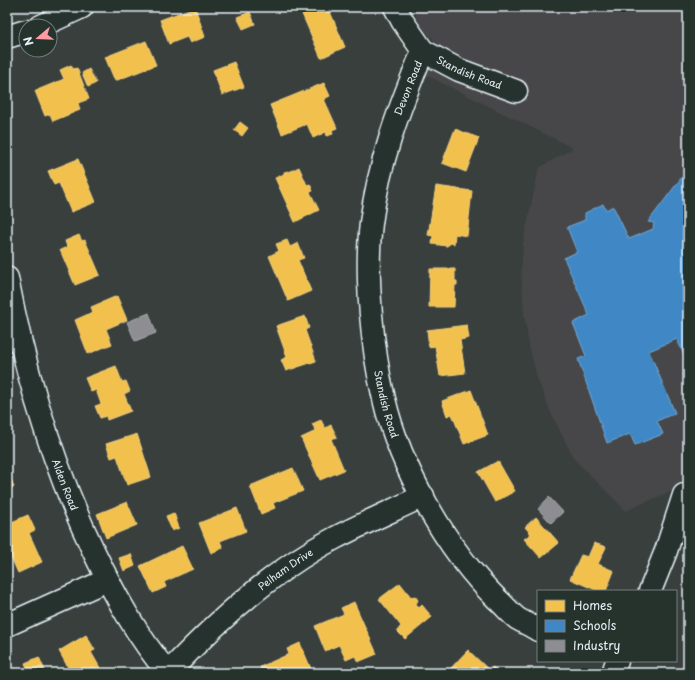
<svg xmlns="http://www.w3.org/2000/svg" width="695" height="680" viewBox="0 0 695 680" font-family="'Playpen Sans',sans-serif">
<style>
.built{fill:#464748}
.homes{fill:#f2c14e;stroke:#efcf81}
.schools{fill:#3f88c5;stroke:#72a8d4}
.industry{fill:#8d8d92;stroke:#a8abb1}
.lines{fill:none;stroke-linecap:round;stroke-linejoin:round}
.street-casing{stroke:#e8f1f8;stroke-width:25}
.street{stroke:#26332d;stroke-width:22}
.labels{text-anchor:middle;stroke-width:4;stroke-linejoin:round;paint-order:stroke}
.street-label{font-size:10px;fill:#e8f1f8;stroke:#26332d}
</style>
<rect width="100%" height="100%" fill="#393f3d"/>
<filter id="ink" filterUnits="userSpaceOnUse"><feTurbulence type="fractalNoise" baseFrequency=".025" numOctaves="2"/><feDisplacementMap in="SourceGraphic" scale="8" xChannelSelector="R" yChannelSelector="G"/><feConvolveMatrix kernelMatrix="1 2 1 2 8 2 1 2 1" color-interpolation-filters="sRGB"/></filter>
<g filter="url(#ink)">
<path class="built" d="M414,7H688V494L671,491L626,511L574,459L551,413L537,378L529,346L524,314L521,272L523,243L539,168L573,148L426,75L433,38L420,31Z"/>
<g class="homes">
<path d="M195,7L205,37L190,43L187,37L169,44L160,20Z"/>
<path d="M318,7H328L345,47L321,58L302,14Z"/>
<path d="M250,12L255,24L243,29L237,17Z"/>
<path d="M146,41L156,65L115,81L105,57Z"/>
<path d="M234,62L244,87L222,95L213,70Z"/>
<path d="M71,65L73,69L77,68L89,99L78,103L80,110L53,121L50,114L45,116L35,91L64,79L60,70Z"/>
<path d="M89,69L96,83L88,87L82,73Z"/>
<path d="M324,83L330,96L324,99L337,128L332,130L333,134L327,136L326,132L313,138L307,124L282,134L270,105Z"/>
<path d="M240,122L248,128L242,136L234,130Z"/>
<path d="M455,129L479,138L466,172L442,163Z"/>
<path d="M78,159L96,202L71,212L59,183L54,185L48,171Z"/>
<path d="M299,167L307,185L310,184L313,191L310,192L319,210L295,222L275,178L284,174V172L288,171L289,172Z"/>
<path d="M436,186L472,191L467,236L455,234L454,244L451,243L447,246L432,244L433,236L428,235Z"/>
<path d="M79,235L82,241L85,240L100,275L75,285L60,250L67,247L65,241Z"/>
<path d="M287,240L290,247L298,243L304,258L298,260L311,291L288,301L269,256L279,251L276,244Z"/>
<path d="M430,269H455V281H457V285H455L454,307H429Z"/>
<path d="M117,296L127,320L106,329L112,344L88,354L75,320L93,312L91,307Z"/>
<path d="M305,316L309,328L305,330L316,361L286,371L281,360L287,357L276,326Z"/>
<path d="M467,325L469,338L460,340L465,373L440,376L435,346L429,347L427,330Z"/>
<path d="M116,366L122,382L126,381L130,391L124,394L131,411L107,420L106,416L100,418L95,406L101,404L96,390L91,392L85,378Z"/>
<path d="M471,390L488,435L464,444L452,414L447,416L442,401Z"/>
<path d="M321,420L325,428L331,425L337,437L331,439L344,470L320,480L301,438L316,431L312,424Z"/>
<path d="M137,434L151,477L127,485L117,456L111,458L106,444Z"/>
<path d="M498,461L515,491L495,502L478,472Z"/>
<path d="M293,468L303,491L273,503L275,508L261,514L250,486Z"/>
<path d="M8,472L14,487L7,490V473Z"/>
<path d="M127,502L137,525L106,538L97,514Z"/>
<path d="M237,508L246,531L220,541L223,548L211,553L199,523Z"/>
<path d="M174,513L179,528L172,531L166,516Z"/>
<path d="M28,515L35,530L29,533L42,562L18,573L10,555L7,557V524Z"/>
<path d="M536,517L559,543L541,558L524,539L531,534L525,527Z"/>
<path d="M594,543L606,547L598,564L614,571L606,591H598L570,579L581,555L588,557Z"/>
<path d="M182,546L193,569L164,582L166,587L153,593L140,566Z"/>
<path d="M131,554L135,566L124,571L119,558Z"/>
<path d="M400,583L411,597L415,596L418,600L416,604L419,608L422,605L432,617L405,639L397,631L401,626L379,599Z"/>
<path d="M354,602L377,654L358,662L355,656L346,660L339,645L325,651L315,626L344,614L341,608Z"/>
<path d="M86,635L95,650L91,652L103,673H71L59,651Z"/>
<path d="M300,643L312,671L308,673H262L260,667L289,654L287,649Z"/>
<path d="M468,650L490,671L493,667L499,673H455L450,669Z"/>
<path d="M39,657L46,673H16L27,668L25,663Z"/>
</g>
<path class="schools" d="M688,169V365L677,339L649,351L675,413L657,421L663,434L635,445L630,434L607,443L578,359L586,356L573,323L589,315L564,258L577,252L567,227L585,220V213L603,204L606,210L613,206L629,239L653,229L654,223L648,222Z"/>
<g class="industry">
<path d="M149,313L156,333L135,341L127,322Z"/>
<path d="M549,497L563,512L551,523L538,509Z"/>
</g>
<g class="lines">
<g class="street-casing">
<g id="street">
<path id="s1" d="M395,7L403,22L423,51C399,108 379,162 371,223C365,275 372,349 384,399C400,468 447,550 497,599C504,605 511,614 518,619C525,623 532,626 538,630"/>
<path d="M41,26L82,7"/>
<path d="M7,37L26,31"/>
<path id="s2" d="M423,51L459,70L516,91"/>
<path id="s3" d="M7,278C25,373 52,464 94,552C115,596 137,636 168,673"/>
<path d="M650,591L666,551L684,495"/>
<path d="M7,625L107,580"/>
<path id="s4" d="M168,673C216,622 273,570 335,538C364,523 394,510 423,496"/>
<path d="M613,673L617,661"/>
</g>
</g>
<use href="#street" class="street"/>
</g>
</g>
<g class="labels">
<g class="street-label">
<text dy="4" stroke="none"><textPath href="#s2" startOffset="51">Standish Road</textPath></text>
<text transform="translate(408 88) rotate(-68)" y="4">Devon Road</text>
<text dy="4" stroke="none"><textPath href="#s1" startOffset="415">Standish Road</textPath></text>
<text dy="4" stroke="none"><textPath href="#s3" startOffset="215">Alden Road</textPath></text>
<text dy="4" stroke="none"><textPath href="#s4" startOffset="157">Pelham Drive</textPath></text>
</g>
</g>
<rect width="695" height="680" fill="none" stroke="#26332d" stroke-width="24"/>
<rect x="12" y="12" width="671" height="656" fill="none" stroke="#e8f1f8" stroke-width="1.5" filter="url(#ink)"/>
<rect x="537" y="590" width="140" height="72" fill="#26332d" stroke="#747f7e"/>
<rect x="545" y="600" width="20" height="12" fill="#f2c14e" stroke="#747f7e"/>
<text x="573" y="610" font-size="12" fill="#e8f1f8">Homes</text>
<rect x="545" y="620" width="20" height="12" fill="#3f88c5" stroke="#747f7e"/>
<text x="573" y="630" font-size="12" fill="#e8f1f8">Schools</text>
<rect x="545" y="640" width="20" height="12" fill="#8d8d92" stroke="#747f7e"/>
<text x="573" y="650" font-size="12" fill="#e8f1f8">Industry</text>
<g transform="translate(38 38) rotate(251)"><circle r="19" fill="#26332d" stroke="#747f7e"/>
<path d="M0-3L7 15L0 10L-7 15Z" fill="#ff9aa2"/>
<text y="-6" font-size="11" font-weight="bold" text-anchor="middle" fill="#e8f1f8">N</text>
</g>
</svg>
